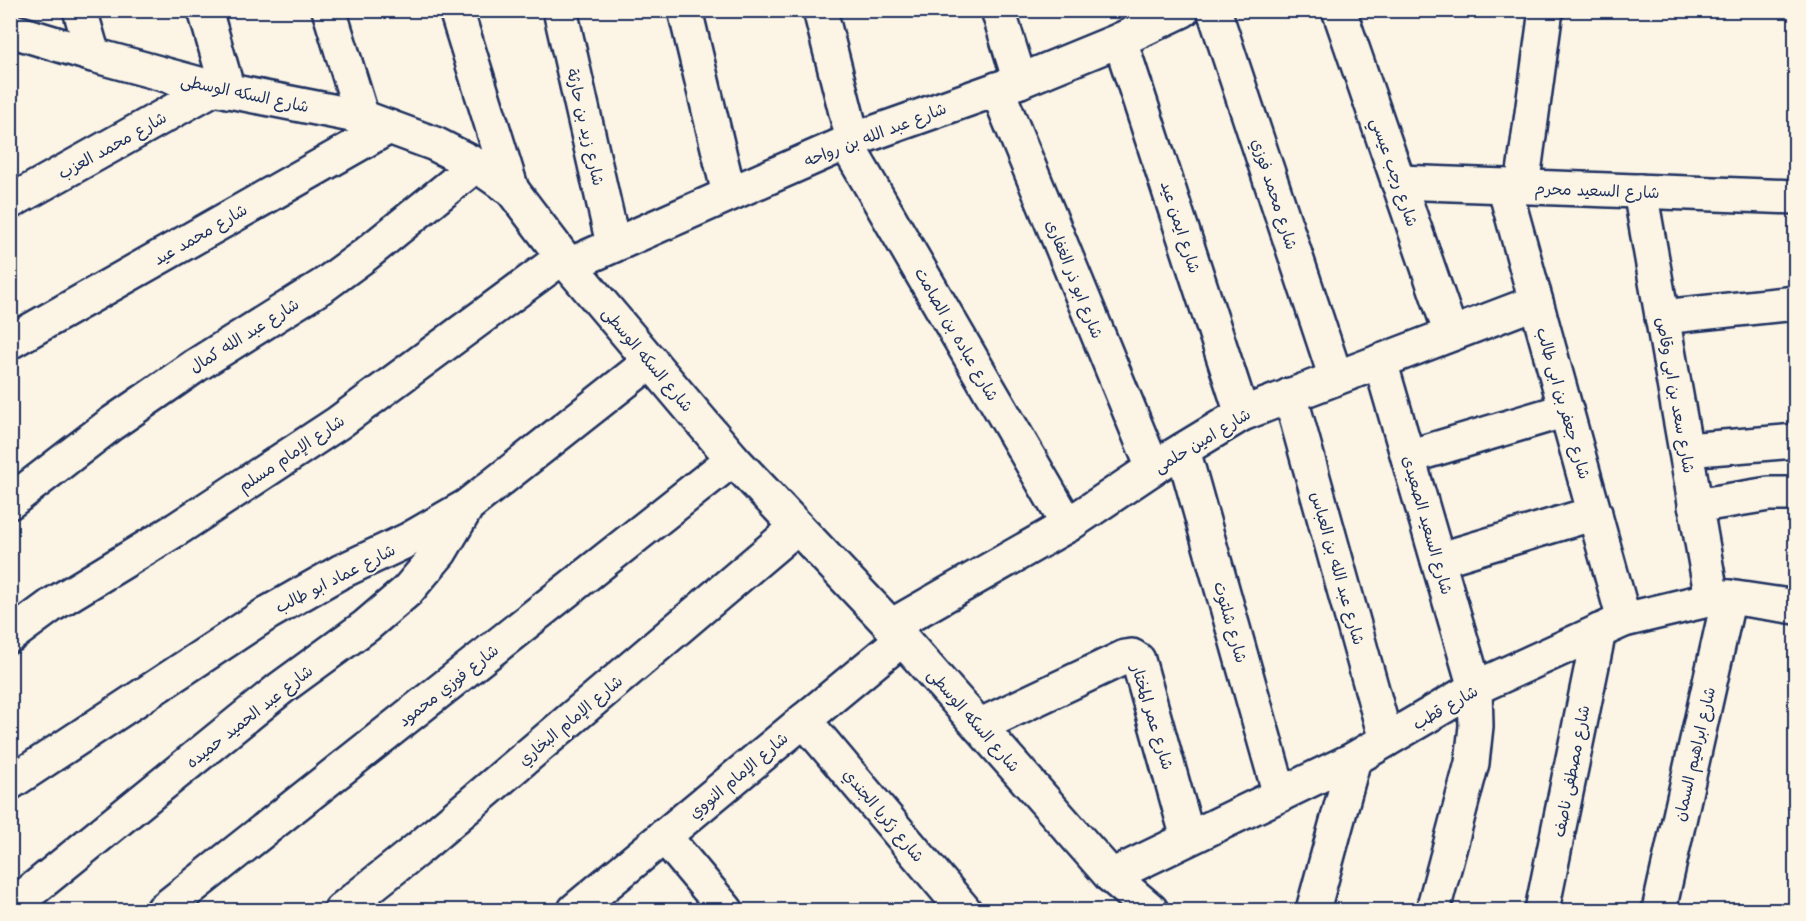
<svg xmlns="http://www.w3.org/2000/svg" width="1806" height="921" viewBox="0 0 1806 921" font-family="'Playpen Sans','Playpen Sans Arabic',sans-serif">
<style>
.lines{fill:none;stroke-linecap:round;stroke-linejoin:round}
.minor-casing{stroke:#1b2f5e;stroke-width:38}
.minor{stroke:#fcf5e5;stroke-width:33}
.labels{text-anchor:middle;stroke-width:4.5;stroke-linejoin:round;paint-order:stroke}
.street-label{font-size:16px;fill:#1b2f5e;stroke:#fcf5e5}
</style>
<rect width="100%" height="100%" fill="#fcf5e5"/>
<filter id="ink" filterUnits="userSpaceOnUse"><feTurbulence type="fractalNoise" baseFrequency=".0167" numOctaves="2"/><feDisplacementMap in="SourceGraphic" scale="12" xChannelSelector="R" yChannelSelector="G"/><feConvolveMatrix kernelMatrix="1 2 1 2 8 2 1 2 1" color-interpolation-filters="sRGB"/></filter>
<g filter="url(#ink)">
<g class="lines">
<g class="minor-casing">
<g id="minor">
<path d="M80,10L93,55"/>
<path d="M205,10L228,91"/>
<path d="M329,10L362,117"/>
<path d="M456,10L512,190"/>
<path d="M560,10L613,244"/>
<path d="M685,10L729,194"/>
<path d="M820,10L853,140"/>
<path d="M998,10L1020,81"/>
<path d="M1214,10L1336,378"/>
<path d="M1339,10L1451,334"/>
<path d="M10,30L93,55L214,88L362,117L435,144L476,165L512,190L569,265L733,459L891,626L1111,876L1151,910"/>
<path d="M1120,40L1242,414"/>
<path d="M997,89L1153,468"/>
<path d="M846,143L1068,525"/>
<path d="M1398,182L1796,197"/>
<path d="M1504,186L1624,620"/>
<path d="M1522,187L1546,10"/>
<path d="M1640,191L1712,599"/>
<path d="M10,202L214,88"/>
<path d="M569,265L853,140L1020,81L1120,40L1183,10"/>
<path d="M1662,317L1796,303"/>
<path d="M10,342L389,127"/>
<path d="M1380,361L1475,688L1476,726L1472,763L1433,910"/>
<path d="M1290,395L1386,740"/>
<path d="M1183,450L1280,795"/>
<path d="M1686,450L1796,441"/>
<path d="M1408,457L1566,410"/>
<path d="M10,502L111,424L195,366L324,285L365,255L476,165"/>
<path d="M1695,506L1769,494H1796"/>
<path d="M1438,560L1595,513"/>
<path d="M891,626L1068,525L1153,468L1242,414L1536,302"/>
<path d="M10,636L52,605L177,529L338,423L563,257"/>
<path d="M804,720L964,910"/>
<path d="M979,726L1125,657L1132,656L1138,660L1188,838"/>
<path d="M10,783L268,613L340,572L408,540L467,506L651,361"/>
<path d="M664,836L726,910"/>
<path d="M1111,876L1354,759L1475,688L1624,620L1712,599L1729,597L1796,607"/>
<path d="M10,908L281,688L366,626L407,591L440,552L465,510"/>
<path d="M163,910L733,459"/>
<path d="M341,910L419,848L797,527"/>
<path d="M575,910L902,639"/>
<path d="M1313,910L1354,759"/>
<path d="M1542,910L1599,631"/>
<path d="M1659,910L1729,597"/>
</g>
</g>
<use href="#minor" class="minor"/>
</g>
</g>
<g class="labels">
<g class="street-label">
<text transform="translate(245 93) rotate(12)" y="6">شارع السكه الوسطى</text>
<text transform="translate(586 127) rotate(77)" y="6">شارع زيد بن حارثة</text>
<text transform="translate(875 134) rotate(-21)" y="6">شارع عبد الله بن رواحه</text>
<text transform="translate(112 145) rotate(-29)" y="6">شارع محمد العزب</text>
<text transform="translate(1395 172) rotate(71)" y="6">شارع رجب عيسي</text>
<text transform="translate(1597 190) rotate(2)" y="6">شارع السعيد محرم</text>
<text transform="translate(1275 194) rotate(72)" y="6">شارع محمد فوزي</text>
<text transform="translate(1181 227) rotate(72)" y="6">شارع ايمن عيد</text>
<text transform="translate(200 234) rotate(-30)" y="6">شارع محمد عيد</text>
<text transform="translate(1075 279) rotate(68)" y="6">شارع ابو ذر الغفارى</text>
<text transform="translate(957 334) rotate(60)" y="6">شارع عباده بن الصامت</text>
<text transform="translate(244 335) rotate(-32)" y="6">شارع عبد الله كمال</text>
<text transform="translate(648 359) rotate(50)" y="6">شارع السكه الوسطى</text>
<text transform="translate(1676 395) rotate(80)" y="6">شارع سعد بن ابى وقاص</text>
<text transform="translate(1564 403) rotate(74)" y="6">شارع جعفر بن ابى طالب</text>
<text transform="translate(1202 440) rotate(-31)" y="6">شارع امين حلمى</text>
<text transform="translate(291 453) rotate(-34)" y="6">شارع الإمام مسلم</text>
<text transform="translate(1428 525) rotate(74)" y="6">شارع السعيد الصعيدى</text>
<text transform="translate(1338 568) rotate(74)" y="6">شارع عبد الله بن العباس</text>
<text transform="translate(335 578) rotate(-27)" y="6">شارع عماد ابو طالب</text>
<text transform="translate(1231 622) rotate(74)" y="6">شارع شلتوت</text>
<text transform="translate(448 685) rotate(-38)" y="6">شارع فوزي محمود</text>
<text transform="translate(1445 707) rotate(-30)" y="6">شارع قطب</text>
<text transform="translate(249 716) rotate(-38)" y="6">شارع عبد الحميد حميده</text>
<text transform="translate(1153 717) rotate(73)" y="6">شارع عمر المختار</text>
<text transform="translate(570 720) rotate(-40)" y="6">شارع الإمام البخاري</text>
<text transform="translate(974 720) rotate(49)" y="6">شارع السكه الوسطى</text>
<text transform="translate(1694 754) rotate(-77)" y="6">شارع ابراهيم السمان</text>
<text transform="translate(1571 771) rotate(-79)" y="6">شارع مصطفى ناصف</text>
<text transform="translate(738 775) rotate(-40)" y="6">شارع الإمام النووي</text>
<text transform="translate(884 815) rotate(50)" y="6">شارع زكريا الجندي</text>
</g>
</g>
<rect width="1806" height="921" fill="none" stroke="#fcf5e5" stroke-width="36"/>
<rect x="18" y="18" width="1770" height="885" fill="none" stroke="#1b2f5e" stroke-width="2" filter="url(#ink)"/>
</svg>
